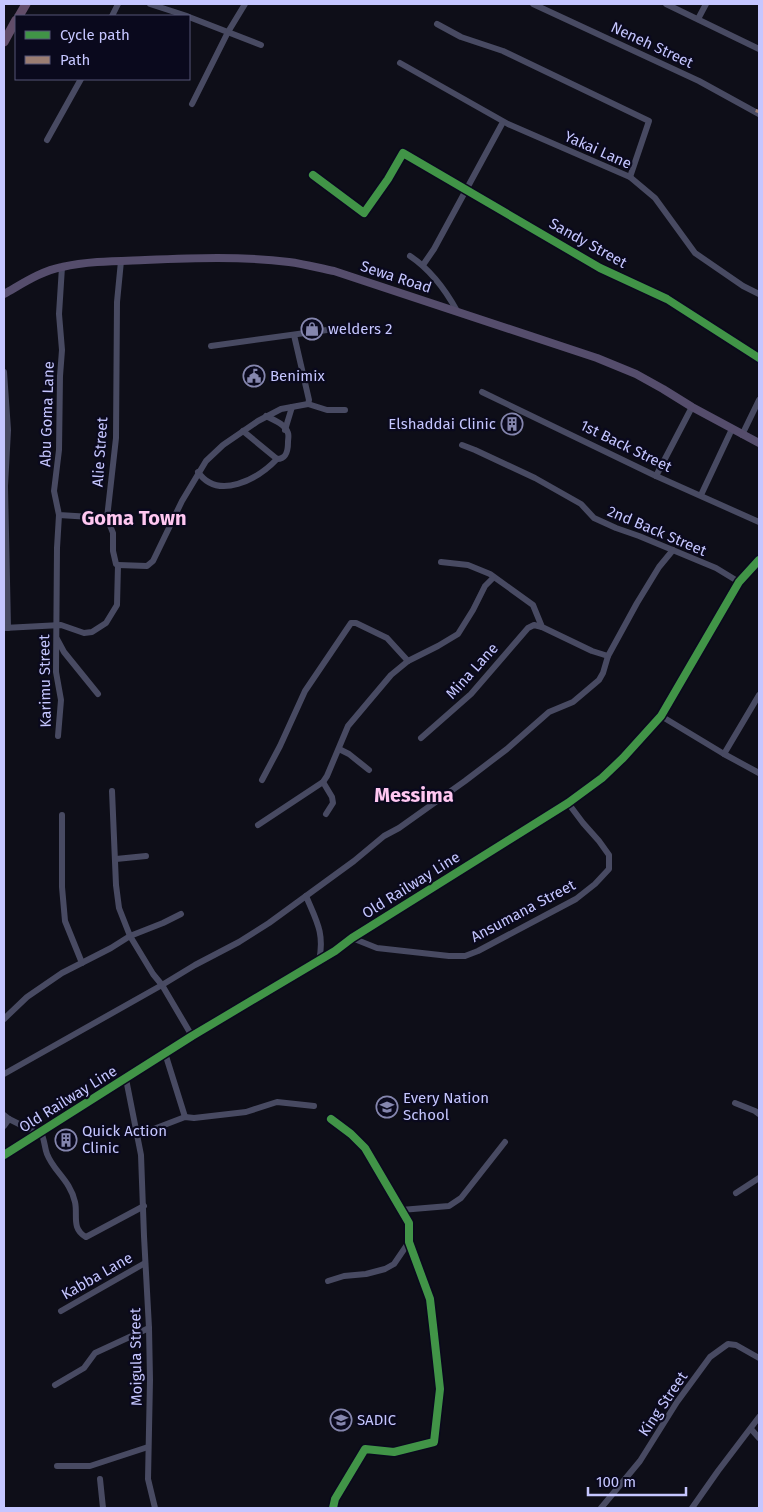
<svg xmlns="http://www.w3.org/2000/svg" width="763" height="1512" viewBox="0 0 763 1512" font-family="'Fira Sans',sans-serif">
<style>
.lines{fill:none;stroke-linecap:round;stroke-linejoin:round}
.minor{stroke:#484a62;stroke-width:6}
.major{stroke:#554d6c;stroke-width:8}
.highway{stroke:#624d69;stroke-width:9}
.quiet{stroke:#9b7d72;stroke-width:6;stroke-dasharray:12 6;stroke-linecap:butt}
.cycleway-casing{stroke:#0a091d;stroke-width:11}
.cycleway{stroke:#419447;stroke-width:8}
.labels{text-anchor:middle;stroke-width:4.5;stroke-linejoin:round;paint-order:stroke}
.street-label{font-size:15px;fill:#c5c6ff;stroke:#0a091d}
.poi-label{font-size:15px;fill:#c5c6ff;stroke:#0a091d;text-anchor:start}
.district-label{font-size:20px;font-weight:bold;fill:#ffc7f1;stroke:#0a091d}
</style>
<rect width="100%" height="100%" fill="#0e0e18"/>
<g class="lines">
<g class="minor">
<path d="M150,4L187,16"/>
<path d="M533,4L699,81L759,114"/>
<path d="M666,4L759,49"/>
<path d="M112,16L118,4"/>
<path d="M189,17L261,45"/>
<path d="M698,19L706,4"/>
<path d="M437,24L461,37L503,51L649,121L630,177"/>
<path d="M400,63L508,124L630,177L655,198L695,253L743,286L759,294"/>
<path d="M192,104L228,32L245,4"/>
<path d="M47,140L81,79"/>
<path d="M313,175L364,213L388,179L403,153L600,268L667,299L759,358"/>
<path d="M410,256C431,270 445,289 457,311"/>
<path d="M423,265L434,249L503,122"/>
<path d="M62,267L59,314L62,350L60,376L59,450L54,491L59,515L107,518"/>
<path d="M211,346L327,330"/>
<path d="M4,372L8,430L5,486L8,628"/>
<path d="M482,392L656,476L759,522"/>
<path d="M308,404L327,410H345"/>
<path d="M285,430L292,407"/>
<path d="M243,431L277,459C287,459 288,450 288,442C288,439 289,436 288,433C285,424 274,420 266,416"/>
<path d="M742,435L759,400"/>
<path d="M462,445L475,450L535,478L581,504L594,518L616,528L639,536L716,568L739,582"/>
<path d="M198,472C218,501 258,479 277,459"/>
<path d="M656,476L692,407"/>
<path d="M701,495L732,429"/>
<path d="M441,562L468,565L490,574L533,605L542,627L592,651L608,656"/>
<path d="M118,565L147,566L153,561L182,501L206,461L223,445L258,421L281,409L308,404L309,400L294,335"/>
<path d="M4,628L61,625L84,633L92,632L106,623L117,605L118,565L116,564L113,551V533L107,518L116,438L117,302L121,261"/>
<path d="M57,639L64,652L98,694"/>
<path d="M661,716L724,754L759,773"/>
<path d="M58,736L61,700L56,672L57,548L59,515"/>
<path d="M421,738L471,694L528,628L534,625L542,627"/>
<path d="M339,749L349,754L369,770"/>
<path d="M724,754L759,695"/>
<path d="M262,780L280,746L305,691L351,623H356L387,638L408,661"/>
<path d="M323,782L332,797L333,803L326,814"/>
<path d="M112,791L116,885L119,908L130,936L153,974L162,985L192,1036"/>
<path d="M62,815V887L65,921L82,963"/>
<path d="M258,825L323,782L327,776L348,726L391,675L408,661L438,646L458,634L473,610L485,586L493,578"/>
<path d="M116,859L146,856"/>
<path d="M306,896L354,861L384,836L399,828L465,781L507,749L549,712L573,702L599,680L603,673L608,656L637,603L659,567L673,550"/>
<path d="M352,938L377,948L449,956H465L478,951L576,899L595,884L609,869V855L599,841L583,823L568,803"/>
<path d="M4,1019L27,997L62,973L111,948L130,936L163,923L181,914"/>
<path d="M165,1053L185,1117"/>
<path d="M4,1074L162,985L195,965L239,942L269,923L306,896C316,920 325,933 319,961"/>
<path d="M126,1079L141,1155L144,1236L149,1328L150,1380L148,1479L155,1508"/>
<path d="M735,1103L755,1111L759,1114"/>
<path d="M4,1115L9,1119L37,1133"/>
<path d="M331,1119L351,1134L365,1148L409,1223V1242L430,1299L434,1334L440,1389L434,1442L394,1452L365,1449L335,1499L333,1508"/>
<path d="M4,1126L9,1119"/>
<path d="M40,1131C45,1139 44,1146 47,1154C54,1172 70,1180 75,1202C78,1215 71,1229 86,1237L144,1206"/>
<path d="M138,1135L185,1117L194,1118L246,1112L277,1102L314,1106"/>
<path d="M4,1155L192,1036L335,951L352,938L568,803L602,778L623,758L661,716L739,582L759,560"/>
<path d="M736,1193L759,1178"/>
<path d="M401,1210L449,1206L461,1198L505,1142"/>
<path d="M328,1281L344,1276L366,1274L385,1269L394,1264L409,1242"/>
<path d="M61,1311L145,1263"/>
<path d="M55,1385L84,1368L95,1353L149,1328"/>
<path d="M751,1429L759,1438"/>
<path d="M57,1466H90L148,1447"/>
<path d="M100,1479L103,1508"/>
<path d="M601,1508L640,1461L677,1402L710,1357L728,1344L736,1345L759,1358"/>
<path d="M692,1508L718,1471L759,1417"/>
</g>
<path class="major" d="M4,294C22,284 41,271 62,267C89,261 118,261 145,260C193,258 242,256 289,262C304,264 319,268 334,271L597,358L636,374L663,389L692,407L759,443"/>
<g class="highway">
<path d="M19,16L26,4"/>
<path d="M4,42L16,20"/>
</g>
<path class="quiet" d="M758,113L759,110"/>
<g class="cycleway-casing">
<g id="cycleway">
<path d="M313,175L364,213L388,179L403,153L600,268L667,299L759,358"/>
<path d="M331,1119L351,1134L365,1148L409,1223V1242L430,1299L434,1334L440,1389L434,1442L394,1452L365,1449L335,1499L333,1508"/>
<path d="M4,1155L192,1036L335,951L352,938L568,803L602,778L623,758L661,716L739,582L759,560"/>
</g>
</g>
<use href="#cycleway" class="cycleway"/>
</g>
<defs>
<g id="shop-ring" transform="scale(1.125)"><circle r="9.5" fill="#0a091d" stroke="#8586ae" stroke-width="1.5"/><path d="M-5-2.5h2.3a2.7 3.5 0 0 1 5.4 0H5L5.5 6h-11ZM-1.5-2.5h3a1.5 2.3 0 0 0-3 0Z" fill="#8586ae"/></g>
<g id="civic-ring" transform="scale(1.125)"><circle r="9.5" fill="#0a091d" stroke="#8586ae" stroke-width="1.5"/><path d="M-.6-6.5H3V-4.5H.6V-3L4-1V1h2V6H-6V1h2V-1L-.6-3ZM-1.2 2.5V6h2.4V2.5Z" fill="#8586ae"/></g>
<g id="building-ring" transform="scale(1.125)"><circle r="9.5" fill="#0a091d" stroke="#8586ae" stroke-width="1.5"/><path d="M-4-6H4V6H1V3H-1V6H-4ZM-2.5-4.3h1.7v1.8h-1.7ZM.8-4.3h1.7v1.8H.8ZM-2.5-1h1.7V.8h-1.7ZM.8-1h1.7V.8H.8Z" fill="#8586ae"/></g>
<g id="school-ring" transform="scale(1.125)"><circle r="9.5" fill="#0a091d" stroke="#8586ae" stroke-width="1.5"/><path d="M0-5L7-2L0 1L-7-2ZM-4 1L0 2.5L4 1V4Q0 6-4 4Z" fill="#8586ae"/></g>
<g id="university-ring" transform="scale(1.125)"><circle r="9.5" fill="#0a091d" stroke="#8586ae" stroke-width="1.5"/><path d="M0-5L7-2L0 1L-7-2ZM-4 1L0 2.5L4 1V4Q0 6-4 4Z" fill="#8586ae"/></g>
</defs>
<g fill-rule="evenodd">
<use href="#shop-ring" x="312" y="329"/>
<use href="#civic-ring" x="254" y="376"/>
<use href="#building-ring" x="512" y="424"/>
<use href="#school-ring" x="387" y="1107"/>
<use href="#building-ring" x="66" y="1140"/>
<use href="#university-ring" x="341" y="1420"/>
</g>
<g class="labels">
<g class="street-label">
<text transform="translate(652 45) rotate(25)" y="5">Neneh Street</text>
<text transform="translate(598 150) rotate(24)" y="5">Yakai Lane</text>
<text transform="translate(588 243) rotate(29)" y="5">Sandy Street</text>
<text transform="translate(396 277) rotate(18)" y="5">Sewa Road</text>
<text transform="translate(47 414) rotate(-88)" y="5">Abu Goma Lane</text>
<text transform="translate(626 446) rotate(26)" y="5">1st Back Street</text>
<text transform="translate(100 452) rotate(-86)" y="5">Alie Street</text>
<text transform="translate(657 531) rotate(23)" y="5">2nd Back Street</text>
<text transform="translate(472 671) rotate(-48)" y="5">Mina Lane</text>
<text transform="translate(45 681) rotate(-91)" y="5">Karimu Street</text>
<text transform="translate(411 885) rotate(-32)" y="5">Old Railway Line</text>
<text transform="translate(523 911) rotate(-28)" y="5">Ansumana Street</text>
<text transform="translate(68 1099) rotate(-32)" y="5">Old Railway Line</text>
<text transform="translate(97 1276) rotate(-30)" y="5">Kabba Lane</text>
<text transform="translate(136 1357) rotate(-91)" y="5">Moigula Street</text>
<text transform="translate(663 1404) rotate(-56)" y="5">King Street</text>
</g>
<g class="poi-label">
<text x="328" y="334">welders 2</text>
<text x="270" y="381">Benimix</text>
<text x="496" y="429" text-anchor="end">Elshaddai Clinic</text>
<text x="403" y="1103">Every Nation<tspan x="403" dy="17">School</tspan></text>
<text x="82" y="1136">Quick Action<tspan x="82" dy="17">Clinic</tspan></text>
<text x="357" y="1425">SADIC</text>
</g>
<g class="district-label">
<text x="134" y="525">Goma Town</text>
<text x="414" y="802">Messima</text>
</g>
</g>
<rect width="763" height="1512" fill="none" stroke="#c5c6ff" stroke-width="10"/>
<rect x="15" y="15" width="175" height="65" fill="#0a091d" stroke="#555577"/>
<rect x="25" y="31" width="25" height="8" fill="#419447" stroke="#555577"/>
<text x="60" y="40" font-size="15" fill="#c5c6ff">Cycle path</text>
<rect x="25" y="56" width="25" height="8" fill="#9b7d72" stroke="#555577"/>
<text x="60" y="65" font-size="15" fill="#c5c6ff">Path</text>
<path d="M588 1487v8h98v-8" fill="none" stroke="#c5c6ff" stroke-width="2.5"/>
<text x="596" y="1487" font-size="15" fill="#c5c6ff" stroke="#0a091d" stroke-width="4" paint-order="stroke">100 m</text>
</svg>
